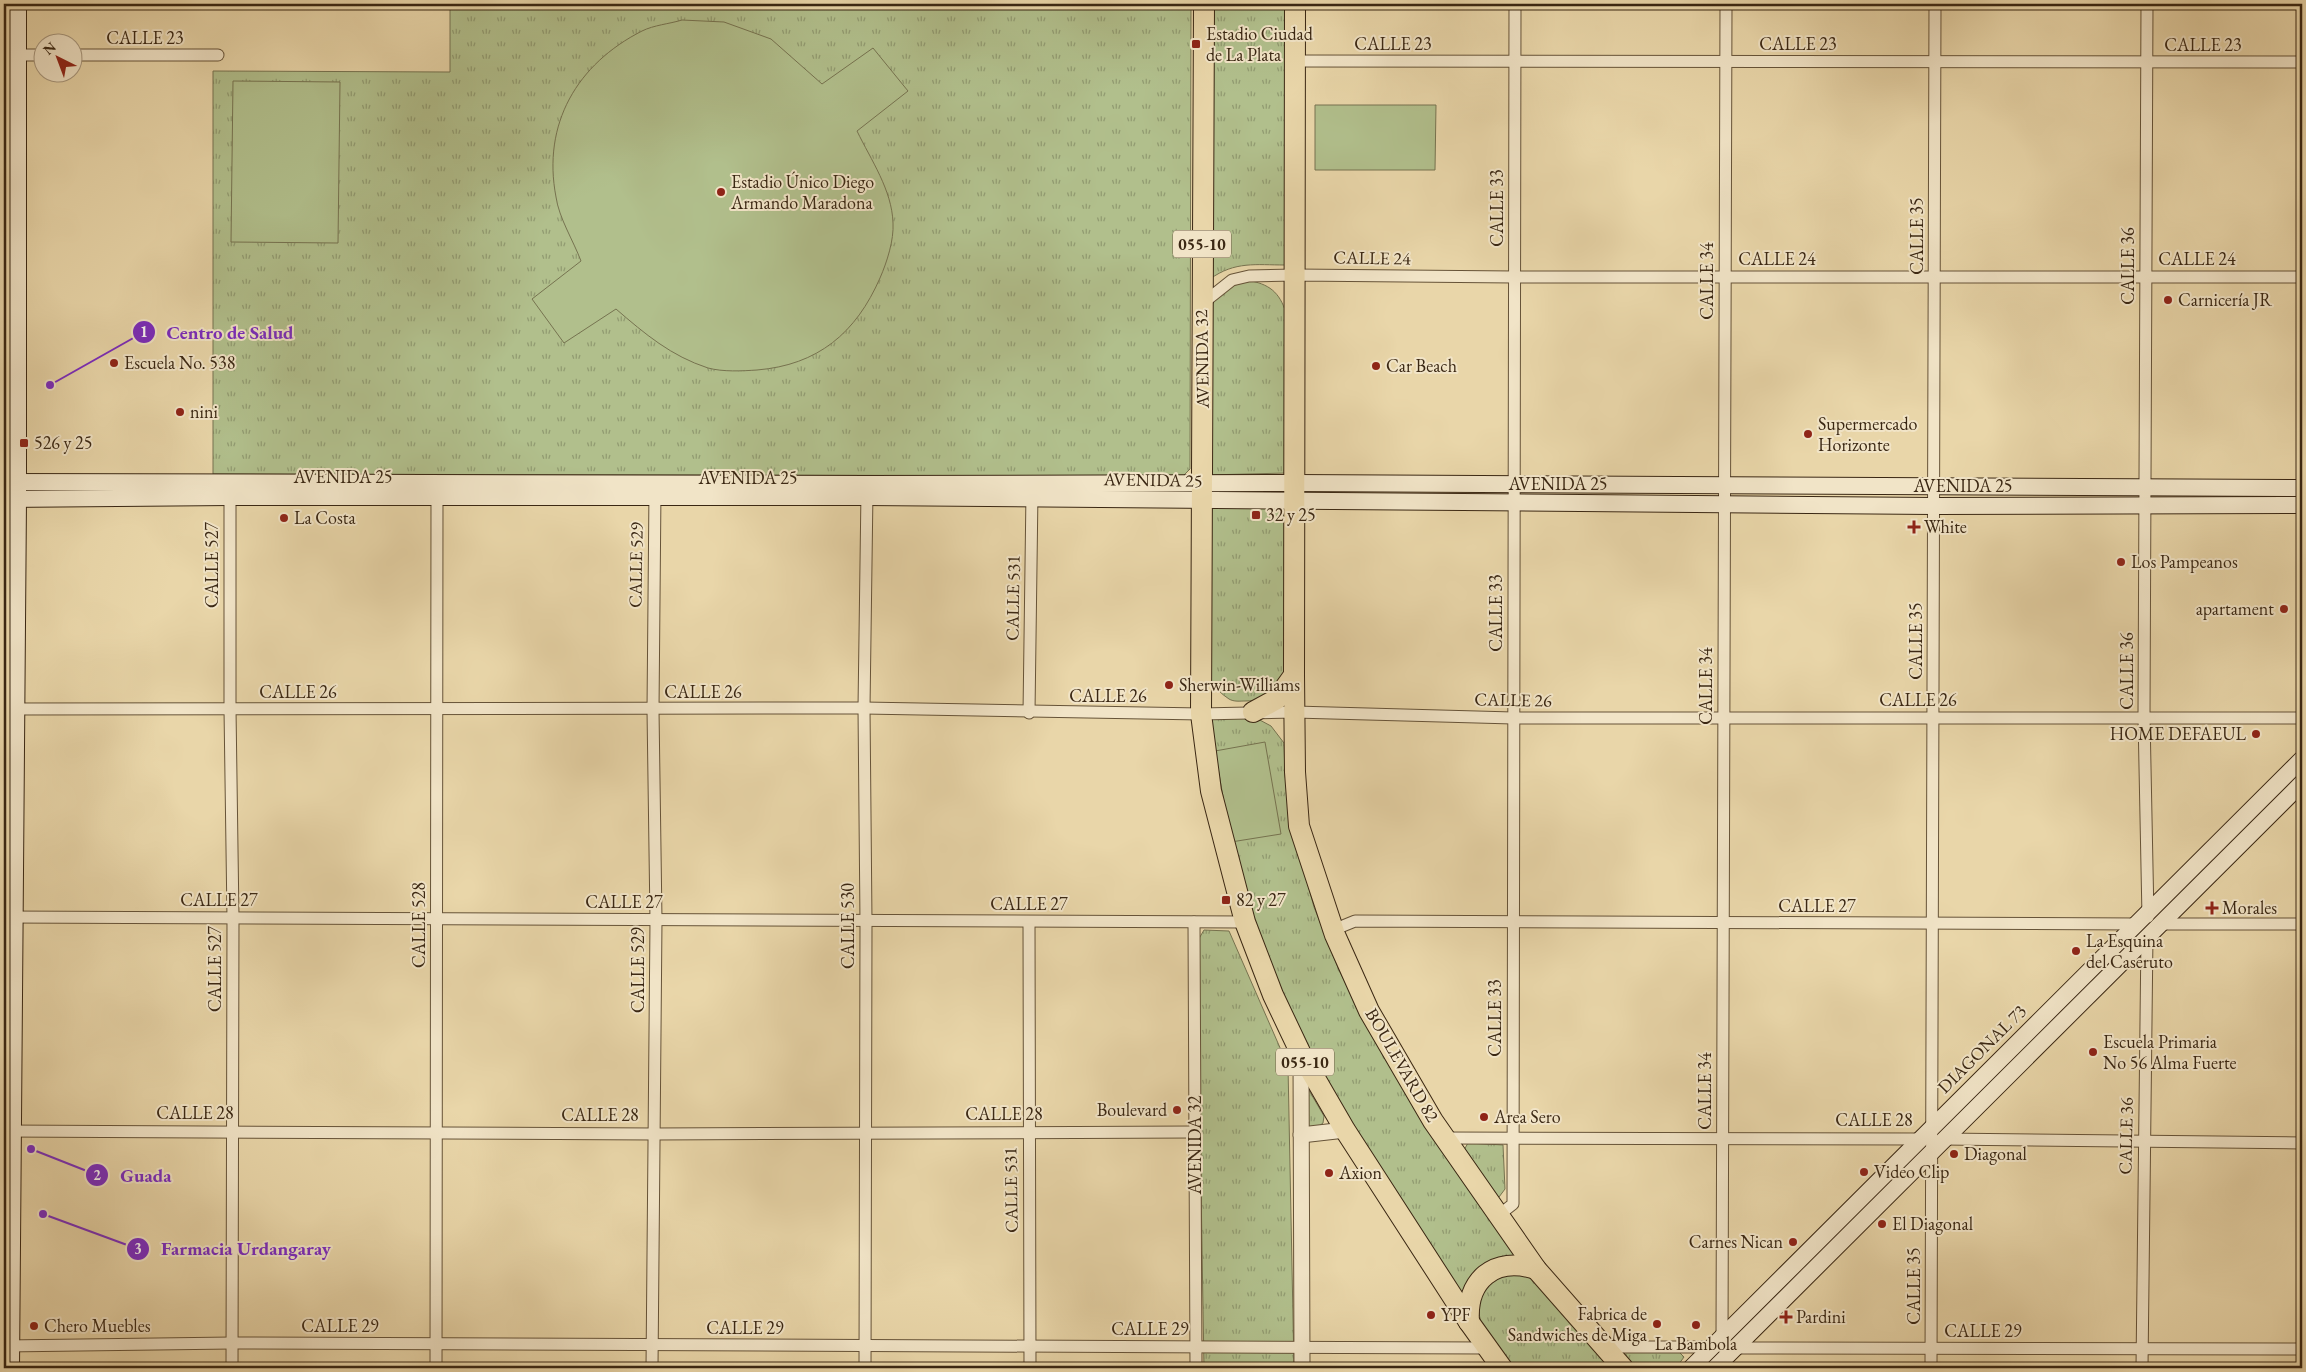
<svg xmlns="http://www.w3.org/2000/svg" width="2306" height="1372" viewBox="0 0 2306 1372" font-family="'EB Garamond',serif">
<style>
.grass{fill:url(#grass-tufts);stroke:#767350}
.pitch{fill:#b1bf8c;stroke:#767350}
.lines{fill:none;stroke-linecap:round;stroke-linejoin:round}
.minor-casing{stroke:#665338;stroke-width:13}
.tertiary-casing{stroke:#665338;stroke-width:17}
.secondary-casing{stroke:#3a2713;stroke-width:18}
.trunk-casing{stroke:#3a2713;stroke-width:22}
.minor{stroke:#f1e4c7;stroke-width:11}
.tertiary{stroke:#f1e4c7;stroke-width:15}
.secondary{stroke:#f1e4c7;stroke-width:16}
.trunk{stroke:#e9d6a9;stroke-width:20}
.poi-dot{fill:#8f2418;stroke:#f1e4c7;stroke-width:2}
.labels{text-anchor:middle;stroke-width:4;stroke-linejoin:round;paint-order:stroke}
.shield{fill:#f1e4c7;stroke:#716049;stroke-width:1}
.shield-label{font-size:16px;font-weight:bold;fill:#3a2713}
.poi-label{font-size:18px;fill:#3a2713;stroke:#f1e4c7;text-anchor:start}
.street-label{font-size:18px;fill:#3a2713;stroke:#f1e4c7}
.leader{fill:none;stroke:#7b2cbf;stroke-width:2}
.callout-dot{fill:#7b2cbf;stroke:#f1e4c7;stroke-width:2}
.mark-label{font-size:15px;text-anchor:middle;font-weight:bold;fill:#fff}
.callout-label{font-size:19px;text-anchor:middle;font-weight:bold;fill:#7b2cbf;stroke:#f1e4c7;stroke-width:4;stroke-linejoin:round;paint-order:stroke}
</style>
<defs>
<pattern id="grass-tufts" width="24" height="20" patternUnits="userSpaceOnUse" patternTransform="scale(1.25)"><rect width="24" height="20" fill="#b1bf8c"/><path d="M3 7l-1-3M5 7V3M7 7l1-3M15 17l-1-3M17 17v-4M19 17l1-3" fill="none" stroke="#919b71"/></pattern>
</defs>
<rect width="100%" height="100%" fill="#e9d6a9"/>
<filter id="stains"><feTurbulence type="fractalNoise" baseFrequency=".004" numOctaves="4"/><feColorMatrix values="0 0 0 0 .2 0 0 0 0 .09 0 0 0 0 .02 0 0 0 .5 -.17"/></filter>
<radialGradient id="worn" r=".72"><stop offset=".6" stop-color="#630" stop-opacity="0"/><stop offset="1" stop-color="#630" stop-opacity=".3"/></radialGradient>
<g class="grass">
<path d="M450,4H1191L1190,469L1183,476L213,474V71L450,72Z"/>
<path d="M1208,4H1287L1285,265C1256,265 1235,261 1210,279Z"/>
<path d="M1251,281C1272,285 1281,295 1287,316V473L1207,475L1208,314C1217,291 1227,286 1251,281Z"/>
<path d="M1207,506L1286,507V666C1280,688 1269,701 1245,701C1240,701 1234,702 1229,699C1221,694 1215,687 1209,680Z"/>
<path d="M1256,718L1271,726L1284,743L1285,776L1300,856L1314,907L1339,970L1366,1023L1518,1256C1481,1262 1478,1264 1461,1297L1378,1175L1278,990L1228,842L1206,719Z"/>
<path d="M1204,930L1229,931L1288,1066L1294,1368H1204L1197,942Z"/>
<path d="M1307,1087L1324,1116L1323,1123L1315,1129L1307,1127Z"/>
<path d="M1468,1143L1503,1145L1505,1189L1499,1197L1491,1195L1464,1150Z"/>
<path d="M1508,1273L1530,1277L1536,1281L1611,1368H1510C1495,1346 1472,1324 1481,1297C1485,1283 1495,1277 1508,1273Z"/>
<path d="M1616,1352H1679L1684,1357L1676,1368H1631Z"/>
</g>
<g class="pitch">
<path d="M682,20L724,22L771,39L822,84L873,48L908,91L857,131C871,160 892,190 893,223C894,240 887,262 880,278C856,333 818,365 757,370C742,371 723,372 708,368C671,356 645,334 616,309L564,343L532,299L581,261C573,240 559,218 556,197C542,124 577,64 642,31C654,25 669,24 682,20Z"/>
<path d="M233,81L340,82L338,243L231,242Z"/>
<path d="M1315,105H1436L1435,170H1315Z"/>
<path d="M1265,742L1281,834L1231,842L1215,751Z"/>
</g>
<g class="lines">
<g class="minor-casing">
<g id="minor">
<path d="M2147,4L2144,717L2148,917"/>
<path d="M4,55H42"/>
<path d="M72,55H218"/>
<path d="M1295,61L2302,62"/>
<path d="M4,267L17,266"/>
<path d="M1203,303L1232,280L1249,276L1295,275L1514,277H2302"/>
<path d="M230,490V709L233,918L232,1368"/>
<path d="M4,709L864,708L1201,714L1295,712L1513,718H2302"/>
<path d="M1029,713L1032,492"/>
<path d="M4,917L1245,922"/>
<path d="M1029,922L1030,1368"/>
<path d="M1194,922L1196,1368"/>
<path d="M2158,924H2302"/>
<path d="M1333,930L1355,921L2139,924"/>
<path d="M4,1131L654,1134L1195,1132"/>
<path d="M1445,1138L1923,1139"/>
<path d="M1942,1139L2302,1143"/>
<path d="M1499,1215L1513,1204L1515,4"/>
<path d="M1722,1339L1726,4"/>
<path d="M5,1346L232,1343L1487,1348"/>
<path d="M1603,1347H1714"/>
<path d="M1732,1348L2302,1349"/>
<path d="M436,1368L437,491"/>
<path d="M652,1368L656,920L653,710L655,490"/>
<path d="M865,1368L866,921L864,708L867,491"/>
<path d="M1931,1368L1935,4"/>
<path d="M2142,1368L2147,935"/>
</g>
</g>
<g class="tertiary-casing">
<g id="tertiary">
<path d="M1301,1054L1302,1368"/>
<path d="M1301,1135L1345,1130"/>
</g>
</g>
<g class="secondary-casing">
<g id="secondary">
<path d="M4,482L868,484L1295,483L2302,488"/>
<path d="M4,499L230,497H866L1934,506L2302,505"/>
<path d="M11,1368L18,499V4"/>
<path d="M1691,1368L2302,759"/>
<path d="M1715,1368L2302,783"/>
</g>
</g>
<g class="trunk-casing">
<g id="trunk">
<path d="M1204,4L1201,714L1211,791L1245,922L1273,995L1301,1054L1345,1130L1469,1322L1502,1368"/>
<path d="M1295,4L1294,675L1295,772L1299,826L1335,935L1369,1011L1433,1121L1536,1269L1623,1368"/>
<path d="M1253,712L1277,699L1294,675"/>
<path d="M1469,1322C1466,1280 1494,1256 1536,1269"/>
</g>
</g>
<use href="#minor" class="minor"/>
<use href="#tertiary" class="tertiary"/>
<use href="#secondary" class="secondary"/>
<use href="#trunk" class="trunk"/>
</g>
<g class="poi-dot">
<rect x="1191" y="39" width="10" height="10" rx="2.5"/>
<circle cx="721" cy="192" r="5"/>
<circle cx="2168" cy="300" r="5"/>
<circle cx="114" cy="363" r="5"/>
<circle cx="1376" cy="366" r="5"/>
<circle cx="180" cy="412" r="5"/>
<circle cx="1808" cy="434" r="5"/>
<rect x="19" y="438" width="10" height="10" rx="2.5"/>
<rect x="1251" y="510" width="10" height="10" rx="2.5"/>
<circle cx="284" cy="518" r="5"/>
<path d="M1911.5 519.5h5v5h5v5h-5v5h-5v-5h-5v-5h5z"/>
<circle cx="2121" cy="562" r="5"/>
<circle cx="2284" cy="609" r="5"/>
<circle cx="1169" cy="685" r="5"/>
<circle cx="2256" cy="734" r="5"/>
<rect x="1221" y="895" width="10" height="10" rx="2.5"/>
<path d="M2209.5 900.5h5v5h5v5h-5v5h-5v-5h-5v-5h5z"/>
<circle cx="2076" cy="951" r="5"/>
<circle cx="2093" cy="1052" r="5"/>
<circle cx="1177" cy="1110" r="5"/>
<circle cx="1484" cy="1117" r="5"/>
<circle cx="1954" cy="1154" r="5"/>
<circle cx="1864" cy="1172" r="5"/>
<circle cx="1329" cy="1173" r="5"/>
<circle cx="1882" cy="1224" r="5"/>
<circle cx="1793" cy="1242" r="5"/>
<circle cx="1431" cy="1315" r="5"/>
<path d="M1783.5 1309.5h5v5h5v5h-5v5h-5v-5h-5v-5h5z"/>
<circle cx="1657" cy="1324" r="5"/>
<circle cx="1696" cy="1325" r="5"/>
<circle cx="34" cy="1326" r="5"/>
</g>
<g class="labels">
<g class="shield">
<rect x="1173" y="230.5" width="58" height="27" rx="4"/>
<rect x="1276" y="1048.5" width="58" height="27" rx="4"/>
</g>
<g class="shield-label">
<text x="1202" y="250">055-10</text>
<text x="1305" y="1068">055-10</text>
</g>
<g class="poi-label">
<text x="1206" y="40">Estadio Ciudad<tspan x="1206" dy="21">de La Plata</tspan></text>
<text x="731" y="188">Estadio Único Diego<tspan x="731" dy="21">Armando Maradona</tspan></text>
<text x="2178" y="306">Carnicería JR</text>
<text x="124" y="369">Escuela No. 538</text>
<text x="1386" y="372">Car Beach</text>
<text x="190" y="418">nini</text>
<text x="1818" y="430">Supermercado<tspan x="1818" dy="21">Horizonte</tspan></text>
<text x="34" y="449">526 y 25</text>
<text x="1266" y="521">32 y 25</text>
<text x="294" y="524">La Costa</text>
<text x="1924" y="533">White</text>
<text x="2131" y="568">Los Pampeanos</text>
<text x="2274" y="615" text-anchor="end">apartament</text>
<text x="1179" y="691">Sherwin-Williams</text>
<text x="2246" y="740" text-anchor="end">HOME DEFAEUL</text>
<text x="1236" y="906">82 y 27</text>
<text x="2222" y="914">Morales</text>
<text x="2086" y="947">La Esquina<tspan x="2086" dy="21">del Caseruto</tspan></text>
<text x="2103" y="1048">Escuela Primaria<tspan x="2103" dy="21">No 56 Alma Fuerte</tspan></text>
<text x="1167" y="1116" text-anchor="end">Boulevard</text>
<text x="1494" y="1123">Area Sero</text>
<text x="1964" y="1160">Diagonal</text>
<text x="1874" y="1178">Video Clip</text>
<text x="1339" y="1179">Axion</text>
<text x="1892" y="1230">El Diagonal</text>
<text x="1783" y="1248" text-anchor="end">Carnes Nican</text>
<text x="1647" y="1320" text-anchor="end">Fabrica de<tspan x="1647" dy="21">Sandwiches de Miga</tspan></text>
<text x="1441" y="1321">YPF</text>
<text x="1796" y="1323">Pardini</text>
<text x="44" y="1332">Chero Muebles</text>
<text x="1696" y="1350" text-anchor="middle">La Bambola</text>
</g>
<g class="street-label">
<text x="145" y="44">CALLE 23</text>
<text x="1393" y="50">CALLE 23</text>
<text x="1798" y="50">CALLE 23</text>
<text x="2203" y="51">CALLE 23</text>
<text transform="translate(1497 208) rotate(-90)" y="6">CALLE 33</text>
<text transform="translate(1917 236) rotate(-90)" y="6">CALLE 35</text>
<text transform="translate(1372 258) rotate(1)" y="6">CALLE 24</text>
<text x="1777" y="265">CALLE 24</text>
<text x="2197" y="265">CALLE 24</text>
<text transform="translate(2128 266) rotate(-90)" y="6">CALLE 36</text>
<text transform="translate(1707 281) rotate(-90)" y="6">CALLE 34</text>
<text transform="translate(1202 359) rotate(-91)" y="6">AVENIDA 32</text>
<text x="343" y="483">AVENIDA 25</text>
<text x="748" y="484">AVENIDA 25</text>
<text transform="translate(1153 480) rotate(1)" y="6">AVENIDA 25</text>
<text x="1558" y="490">AVENIDA 25</text>
<text x="1963" y="492">AVENIDA 25</text>
<text transform="translate(212 565) rotate(-90)" y="6">CALLE 527</text>
<text transform="translate(636 565) rotate(-89)" y="6">CALLE 529</text>
<text transform="translate(1013 598) rotate(-89)" y="6">CALLE 531</text>
<text transform="translate(1496 613) rotate(-90)" y="6">CALLE 33</text>
<text transform="translate(1916 641) rotate(-90)" y="6">CALLE 35</text>
<text transform="translate(2127 671) rotate(-90)" y="6">CALLE 36</text>
<text transform="translate(1706 686) rotate(-90)" y="6">CALLE 34</text>
<text x="298" y="698">CALLE 26</text>
<text x="703" y="698">CALLE 26</text>
<text x="1108" y="702">CALLE 26</text>
<text transform="translate(1513 700) rotate(1)" y="6">CALLE 26</text>
<text x="1918" y="706">CALLE 26</text>
<text x="219" y="906">CALLE 27</text>
<text x="624" y="908">CALLE 27</text>
<text x="1029" y="910">CALLE 27</text>
<text x="1817" y="912">CALLE 27</text>
<text transform="translate(419 925) rotate(-90)" y="6">CALLE 528</text>
<text transform="translate(848 926) rotate(-90)" y="6">CALLE 530</text>
<text transform="translate(215 969) rotate(-90)" y="6">CALLE 527</text>
<text transform="translate(638 970) rotate(-90)" y="6">CALLE 529</text>
<text transform="translate(1495 1018) rotate(-90)" y="6">CALLE 33</text>
<text transform="translate(1982 1049) rotate(-45)" y="6">DIAGONAL 73</text>
<text transform="translate(1402 1065) rotate(60)" y="6">BOULEVARD 82</text>
<text transform="translate(1705 1091) rotate(-90)" y="6">CALLE 34</text>
<text x="195" y="1119">CALLE 28</text>
<text x="1004" y="1120">CALLE 28</text>
<text x="600" y="1121">CALLE 28</text>
<text x="1874" y="1126">CALLE 28</text>
<text transform="translate(2126 1136) rotate(-89)" y="6">CALLE 36</text>
<text transform="translate(1195 1145) rotate(-90)" y="6">AVENIDA 32</text>
<text transform="translate(1011 1190) rotate(-91)" y="6">CALLE 531</text>
<text transform="translate(1914 1286) rotate(-90)" y="6">CALLE 35</text>
<text x="340" y="1332">CALLE 29</text>
<text x="745" y="1334">CALLE 29</text>
<text x="1150" y="1335">CALLE 29</text>
<text x="1983" y="1337">CALLE 29</text>
</g>
</g>
<path class="leader" d="M50 385L144 332M31 1149L97 1175M43 1214L138 1249"/>
<g class="callout-dot">
<circle cx="50" cy="385" r="5"/>
<circle cx="31" cy="1149" r="5"/>
<circle cx="43" cy="1214" r="5"/>
<circle cx="144" cy="332" r="12"/>
<circle cx="97" cy="1175" r="12"/>
<circle cx="138" cy="1249" r="12"/>
</g>
<g class="mark-label">
<text x="144" y="337">1</text>
<text x="97" y="1180">2</text>
<text x="138" y="1254">3</text>
</g>
<g class="callout-label">
<text x="230" y="339">Centro de Salud</text>
<text x="146" y="1182">Guada</text>
<text x="246" y="1255">Farmacia Urdangaray</text>
</g>
<rect width="2306" height="1372" fill="none" stroke="#e9d6a9" stroke-width="20"/>
<rect x="5" y="5" width="2296" height="1362" fill="none" stroke="#3a2713" stroke-width="2.5"/>
<rect x="10" y="10" width="2286" height="1352" fill="none" stroke="#3a2713"/>
<g transform="translate(58 58) rotate(318)"><circle r="24" fill="#f1e4c7" stroke="#a8987f"/>
<path d="M0-4L9 19L0 12L-9 19Z" fill="#8f2418"/>
<text y="-8" font-size="14" font-weight="bold" text-anchor="middle" fill="#3a2713">N</text>
</g>
<rect width="100%" height="100%" filter="url(#stains)"/>
<rect width="100%" height="100%" fill="url(#worn)"/>
</svg>
